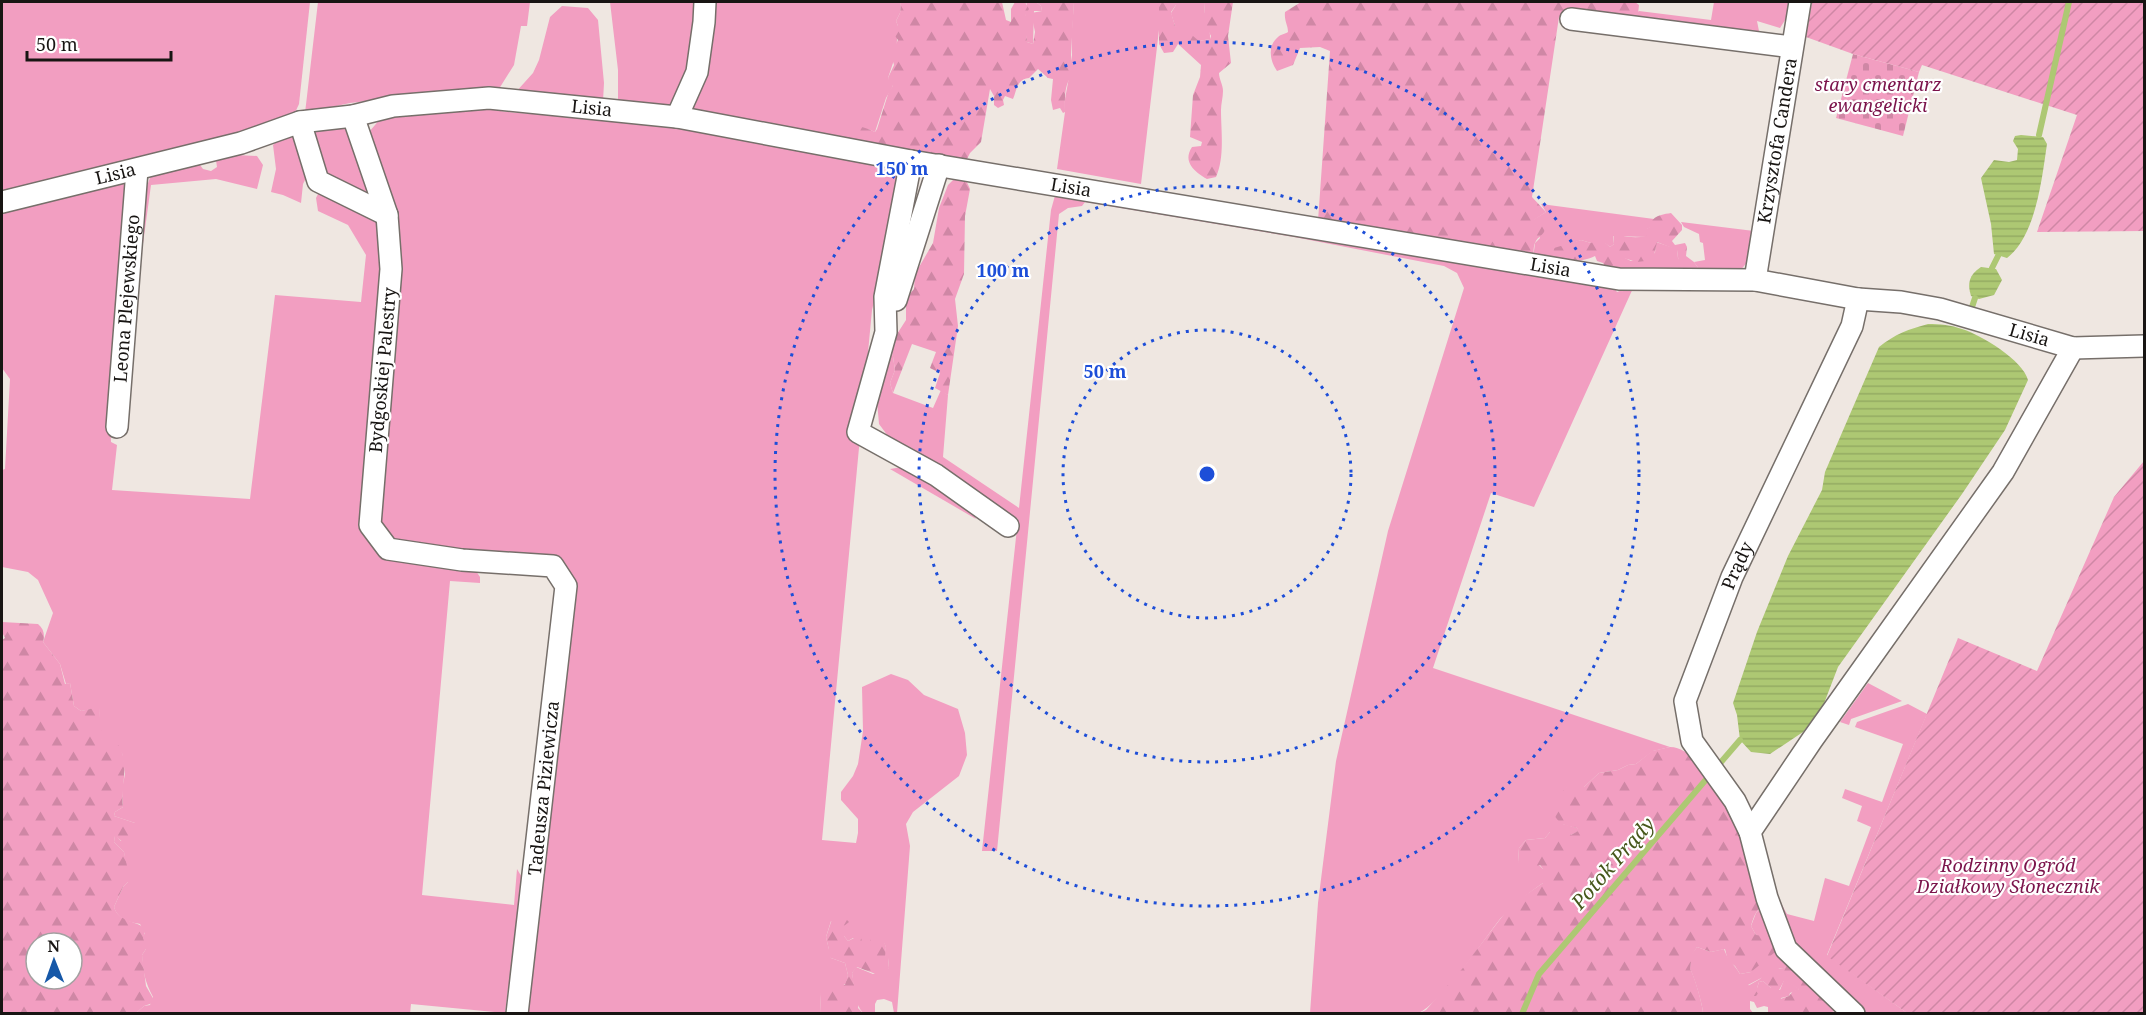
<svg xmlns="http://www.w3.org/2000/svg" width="2146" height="1015" viewBox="0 0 2146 1015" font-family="'Noto Serif',serif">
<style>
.grass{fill:#f29ec1}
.forest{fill:url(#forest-firs);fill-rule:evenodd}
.cemetery{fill:url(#cemetery-stones)}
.garden{fill:url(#garden-furrows)}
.water{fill:url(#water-rules)}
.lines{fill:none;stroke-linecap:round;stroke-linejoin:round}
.stream{stroke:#adc873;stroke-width:6}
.minor-casing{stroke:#766f6a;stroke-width:24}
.minor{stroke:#fff;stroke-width:21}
.ring{fill:none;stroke:#1d4ed8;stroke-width:3;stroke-dasharray:3 6}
.labels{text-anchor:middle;stroke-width:4.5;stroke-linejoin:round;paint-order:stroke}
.park-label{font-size:18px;font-style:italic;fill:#7b134b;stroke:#fff}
.street-label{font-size:18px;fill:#181513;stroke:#fff}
.water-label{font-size:20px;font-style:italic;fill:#46571b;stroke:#fff}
.centre{fill:#1d4ed8;stroke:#fff;stroke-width:3}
.ring-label{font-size:18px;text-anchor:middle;font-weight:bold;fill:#1d4ed8;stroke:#fff;stroke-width:4.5;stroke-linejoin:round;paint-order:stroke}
</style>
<defs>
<pattern id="forest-firs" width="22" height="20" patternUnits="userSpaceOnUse" patternTransform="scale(1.5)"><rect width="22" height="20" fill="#f29ec1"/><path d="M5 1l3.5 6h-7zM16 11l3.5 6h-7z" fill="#cf87a5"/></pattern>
<pattern id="cemetery-stones" width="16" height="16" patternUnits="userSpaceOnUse" patternTransform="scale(1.5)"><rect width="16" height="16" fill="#f29ec1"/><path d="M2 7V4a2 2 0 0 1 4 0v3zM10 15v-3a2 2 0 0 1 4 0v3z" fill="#cf87a5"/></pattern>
<pattern id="garden-furrows" width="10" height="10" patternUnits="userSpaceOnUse" patternTransform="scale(1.5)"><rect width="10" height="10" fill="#f29ec1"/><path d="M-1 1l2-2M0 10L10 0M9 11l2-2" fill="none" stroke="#cf87a5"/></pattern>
<pattern id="water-rules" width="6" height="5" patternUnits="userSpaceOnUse" patternTransform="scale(1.5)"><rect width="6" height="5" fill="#adc873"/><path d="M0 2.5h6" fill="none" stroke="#94ab63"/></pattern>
</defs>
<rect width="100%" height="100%" fill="#efe7e1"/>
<g class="grass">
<path d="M2,2H310L299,104L292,119L2,194Z"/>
<path d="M318,2H530L527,26H521L514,65L497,92L425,94L350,103L305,113Z"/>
<path d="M610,2H700L695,53L671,108L618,105V70Z"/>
<path d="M709,2H901L900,13L896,21L898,26L896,54L888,78L893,86L886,98L875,132L868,129L845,141L686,113Z"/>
<path d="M1025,2H1036L1041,6L1042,11H1034L1033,44L1027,42L1024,22L1027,4Z"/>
<path d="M1074,2H1159V30L1141,184L1057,169L1065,112V99L1072,61V29Z"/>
<path d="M1183,2H1204C1203,16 1211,27 1210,39L1199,41L1175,26L1171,13L1176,5H1181Z"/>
<path d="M1714,2H1793L1792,9L1780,28L1757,21L1759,31L1710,30L1630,19L1639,11L1711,20Z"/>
<path d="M562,6L588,8L598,20L604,83L603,101L515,93L533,73L539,60L550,17Z"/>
<path d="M477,106C499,111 521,116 544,112L705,128L898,167L901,173L882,269L872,310L822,840L856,843L858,833V819L841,800V792L853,776L858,764L863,731L862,687L891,674L908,680L924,695L958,709L965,733L967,755L959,776L913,812L906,824L910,846L897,1013H894L892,1002L884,999L877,1000L875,1004V1013H863C854,1003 854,986 852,973L856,967L873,974L889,968L888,958L884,956L886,947L884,943L862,941L853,938L848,941L844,936V925L831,921L826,937L831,958L845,963L848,975L846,984L820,994L821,1013H521L563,566L411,550L390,540L377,522L397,285L369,132L381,118L407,109Z"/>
<path d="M338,124L347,128L372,201L329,178L315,156L312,137L318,128Z"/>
<path d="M285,133L297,134L307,176L303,184L301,203L283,195L271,192L276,169L273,145Z"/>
<path d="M236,155L257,156L263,165L257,189L216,179L151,185L139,273C135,242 139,198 154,169L197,161L203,169L211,171L217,167L216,160Z"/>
<path d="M120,180L131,185L110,419L111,442L117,445L112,490L250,499L275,295L361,302L366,255L348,225L318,211L316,198L320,190L378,218L384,252L365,530L476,571L480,577V583L450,581L422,895L514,905L517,869L523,879L513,983L508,988L505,1013L411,1004L410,1014L136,1013L144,1006L150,1005L153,997C145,982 143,972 142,955L146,949L142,938L145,933L140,924C129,922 118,920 114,907L123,887L128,882L124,852L114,842L115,835L121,841L135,823L114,816L115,812L123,807L122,789L125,774L122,753L109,741H102L100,737L99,708L81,711L74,706L70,683L66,684L60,664L43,642L53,613L38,580L28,572L2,567V470L5,469L10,379L2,368V209Z"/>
<path d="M1056,192L1612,285L1617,292L1634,286L1534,507L1491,493L1433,668L1670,747L1653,751L1636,764L1628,765L1618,770L1599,773L1584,787H1567L1563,824L1577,828L1579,831L1571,835L1550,832L1545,838L1526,840L1519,848L1518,862L1539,865L1543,869V883C1528,893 1512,906 1500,919C1481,943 1443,1002 1417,1014L1310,1013L1318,903L1336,761L1388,531L1464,288L1457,273L1444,266L1294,237L1085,202L1082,206L1068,208L1059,214L997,851H982L1018,519L944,469L888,436L879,424L877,401L892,350L895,370L890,383L893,393L933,408L941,390L948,395L943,457L1019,508L1051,210Z"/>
<path d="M1541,204L1654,219L1651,227L1647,229L1646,237L1613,236L1614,244L1610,247L1605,243H1591L1581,240L1568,245L1557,262L1533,259L1535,243L1540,238L1533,220L1546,212Z"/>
<path d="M1681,222L1754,231L1749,260L1739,272L1699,269L1694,262L1705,260L1703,243L1700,242L1699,234L1684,227Z"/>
<path d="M1656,242L1677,249L1678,258L1686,271L1644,273L1639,268C1631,269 1624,264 1619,257H1623L1631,261L1655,253Z"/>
<path d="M902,467L967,505L976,519L890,469Z"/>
<path d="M1868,683L1902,701L1851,719L1849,725L1840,722Z"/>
<path d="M1908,704L1927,714L1827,955L1907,1013H1862L1798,956L1774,891L1787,914L1814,921L1825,878L1849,886L1871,827L1857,821L1862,806L1842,798L1845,789L1882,802L1903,744L1855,727L1857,722Z"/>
<path d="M1766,902L1793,959L1784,968H1780L1748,985L1757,988L1759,982L1763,981L1771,988L1780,990L1784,980L1800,989L1790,993L1789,996L1781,998L1779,1013H1768V1007L1764,1006L1757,1008L1754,1002L1750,1001V1009L1753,1013H1703C1703,1006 1694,975 1690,969L1691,955L1697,947L1711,952L1724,949C1729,963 1733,962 1740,974L1751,972L1756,935L1751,926L1756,913Z"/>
</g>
<g class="forest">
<path d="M901,2H1002L1006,20L1011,22V9L1015,2H1025L1029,9L1025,16L1027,42L1033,44L1035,32L1031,13L1042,11L1041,6L1036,2H1074L1071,55L1072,61L1076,67C1075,74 1073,75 1069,80C1064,89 1065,102 1065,112L1063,113L1060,108L1053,110L1051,100L1053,79L1048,78L1038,69L1029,78C1017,79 1017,89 1013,99L1005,96L1003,100L1004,105L998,108L994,105V96L990,89L981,142L970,153L967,159L963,160L845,141V134C855,124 863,126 875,132L877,129L889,91L893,86L890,84L888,78L894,65L892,58L896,53L894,48L898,40L895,36V28L898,26L896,21L900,13Z"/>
<path d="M1159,2H1183L1182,5H1176L1171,12L1175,26L1190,28L1193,36L1199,41L1210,39L1211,36L1205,24L1204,2H1233L1228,36L1231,63L1219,73C1219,79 1223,85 1223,91C1223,97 1221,104 1221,110C1221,131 1225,157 1216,177L1207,179C1195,172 1182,162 1192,147L1201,146L1202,142L1190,137L1193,95L1200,77L1201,65L1178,44L1173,52L1164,53L1159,44Z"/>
<path d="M1301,2H1635L1639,5L1638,14L1630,19L1559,17L1532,197L1546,212L1534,220H1542C1550,235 1539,233 1535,243C1533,247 1534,255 1533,259L1318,221L1330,51L1320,47L1300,48L1293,65L1277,71C1270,61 1267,46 1278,37C1281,34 1285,34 1288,32C1288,25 1284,21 1285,12Z"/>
<path d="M957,176L965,178L970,189L965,216L964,274L955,299L958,326L948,395L935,388L940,373L930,368L936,352L912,344L893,393L890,383L895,370L892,350L897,334L906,320V298L914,289L915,274L933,243L939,208L948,185Z"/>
<path d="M1671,213L1682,225V230L1672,241L1675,245L1685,243L1687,247L1686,256L1694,262L1699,269L1685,271L1679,264L1677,250L1657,242L1653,260L1637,262L1620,257C1626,266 1633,266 1642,270L1641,273L1605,266L1603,263L1597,261L1595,256C1588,260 1565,264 1557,262L1553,255L1554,248L1581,240L1591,243L1600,238L1610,247L1614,244L1613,228L1615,227L1620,232V235C1627,238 1638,237 1646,237V229C1654,225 1648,229 1651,222C1655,215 1665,214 1671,213Z"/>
<path d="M2,622L38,624C44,629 45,635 43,642L60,664L65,684L70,683L74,706L81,711L99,707L102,740L115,741C132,759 120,786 123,807L115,812L114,816L135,823L137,827L132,845H127L115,836L114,842L124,852L130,880L123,887L114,907C119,923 136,920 146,929L143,938L145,944L152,947L151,953L146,949L142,955L146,986L154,1000L153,1003L144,1006L136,1013H2V640L5,638L2,632ZM36,943H72V979H36Z"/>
<path d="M1670,747C1681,747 1687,755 1698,756L1770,872C1781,901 1769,893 1756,913C1754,916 1752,922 1751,926L1756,935L1770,937L1780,948L1751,972L1740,974L1735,966L1728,961L1725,949L1711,952L1697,947L1692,955L1690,969C1694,974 1703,1006 1703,1013L1417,1014L1426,1010L1462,969L1511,905L1543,883V869L1540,865L1531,869L1523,868L1518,862L1519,848L1526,840L1545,838L1550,832L1559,827L1571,835L1578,831L1577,828C1573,827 1566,826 1563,824C1545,814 1557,796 1567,787H1584L1599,773L1618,770L1628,765L1636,764L1652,751Z"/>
<path d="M841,914L849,922L844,926V936L848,941L858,936L861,938L862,941H870L874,931H880L886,947L885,956L888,957L889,968L881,976L857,967L852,973L855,990L860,998L858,1008L863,1013H821L820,994L822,988L830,984L845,985L848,975L845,963L831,958L828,954L829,950L826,937L833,916Z"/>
<path d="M1788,962L1836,1005L1835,1011L1828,1013H1779L1778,1009L1775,1008L1777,1000L1789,996L1793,991L1799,989L1784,981L1778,992H1771V988L1763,981L1759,982L1757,988L1759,992L1756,996H1747L1746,987L1760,979L1769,969L1784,968Z"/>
</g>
<path class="cemetery" d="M1853,54L1919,72L1903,136L1836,118Z"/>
<g class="garden">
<path d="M1812,2H2144V231L2037,232L2077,115L1922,65L1919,72L1853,54L1806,37Z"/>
<path d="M2144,461V1013H1907L1827,956L1958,638L2037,671L2114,497Z"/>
</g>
<g class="water">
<path d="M2021,135L2043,137L2047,144C2042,178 2036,236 2007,258L1994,254L1991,224L1981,178L1994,160L2009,162L2017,160L2018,149L2013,141L2015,136Z"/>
<path d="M1981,267L1996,269L2002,280L1994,295L1979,299L1971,296C1967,283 1969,275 1981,267Z"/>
<path d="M1928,324C1940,324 1951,325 1962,329C1981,335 2023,360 2028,380L2005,430L1962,494L1838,667L1823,706L1803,732L1770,754L1751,752L1740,740L1737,715L1733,703L1757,632L1788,556L1822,490L1825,472L1879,347C1895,334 1909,329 1928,324Z"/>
</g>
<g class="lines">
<g class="stream">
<path d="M2039,135L2069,2"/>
<path d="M1992,268L1998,256"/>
<path d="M1972,307L1975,298"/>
<path d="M1522,1014L1539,974L1740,740"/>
</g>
<g class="minor-casing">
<g id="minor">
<path d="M1571,19L1792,47"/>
<path d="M353,116L387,215L391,269L370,525L388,549L462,560L553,566L566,586L517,1014"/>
<path d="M677,117L697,72L704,22L705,2"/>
<path d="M300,122L318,181L387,215"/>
<path d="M911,161L885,297L886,332L858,432L936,475L1008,526"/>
<path id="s1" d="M2,202L241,143L300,122L353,116L393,106L489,98L677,117L911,161L1619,279L1755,280L1858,299L1901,302L1940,309L2073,348L2144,346"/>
<path id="s2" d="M1755,280L1800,2"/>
<path d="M896,300L939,165"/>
<path id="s3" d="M117,427L137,170"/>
<path id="s4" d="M1750,832L1735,801L1692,741L1685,701L1732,577L1852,326L1858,299"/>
<path d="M1854,1014L1786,949L1767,898L1750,832L1812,740L2003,472L2073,348"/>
</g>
</g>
<use href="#minor" class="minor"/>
</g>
<g class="ring">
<circle cx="1207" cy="474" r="144"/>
<circle cx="1207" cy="474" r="288"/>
<circle cx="1207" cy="474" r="432"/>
</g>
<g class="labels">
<g class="park-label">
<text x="1878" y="91">stary cmentarz<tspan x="1878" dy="21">ewangelicki</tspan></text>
<text x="2008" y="872">Rodzinny Ogród<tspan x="2008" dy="21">Działkowy Słonecznik</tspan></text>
</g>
<g class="street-label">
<text dy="6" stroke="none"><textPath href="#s1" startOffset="603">Lisia</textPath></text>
<text dy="6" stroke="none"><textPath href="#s2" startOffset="141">Krzysztofa Candera</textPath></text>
<text dy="6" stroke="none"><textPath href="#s1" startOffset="117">Lisia</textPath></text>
<text dy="6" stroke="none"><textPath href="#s1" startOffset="1089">Lisia</textPath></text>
<text dy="6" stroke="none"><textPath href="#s1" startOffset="1575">Lisia</textPath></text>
<text dy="6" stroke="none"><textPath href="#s3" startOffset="129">Leona Plejewskiego</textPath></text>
<text dy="6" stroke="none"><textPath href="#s1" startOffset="2061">Lisia</textPath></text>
<text transform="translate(383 370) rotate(-85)" y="6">Bydgoskiej Palestry</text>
<text dy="6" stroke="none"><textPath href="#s4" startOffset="294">Prądy</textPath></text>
<text transform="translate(544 788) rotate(-84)" y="6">Tadeusza Piziewicza</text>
</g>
<g class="water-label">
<text transform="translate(1613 863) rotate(-49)" y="7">Potok Prądy</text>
</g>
</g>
<circle cx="1207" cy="474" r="9" class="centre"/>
<g class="ring-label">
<text x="902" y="175">150 m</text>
<text x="1003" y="277">100 m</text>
<text x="1105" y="378">50 m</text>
</g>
<rect width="2146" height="1015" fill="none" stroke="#181513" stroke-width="6"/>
<g transform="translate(54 961) rotate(359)"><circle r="28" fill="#ffffff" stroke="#a3a1a1" stroke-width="1.5"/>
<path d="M0-4.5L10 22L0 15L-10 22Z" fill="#1658a8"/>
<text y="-9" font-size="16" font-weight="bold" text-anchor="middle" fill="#181513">N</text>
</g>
<path d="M27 51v9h144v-9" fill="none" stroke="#181513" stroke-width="3"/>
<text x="36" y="51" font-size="18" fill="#181513" stroke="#ffffff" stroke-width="4.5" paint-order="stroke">50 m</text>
</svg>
